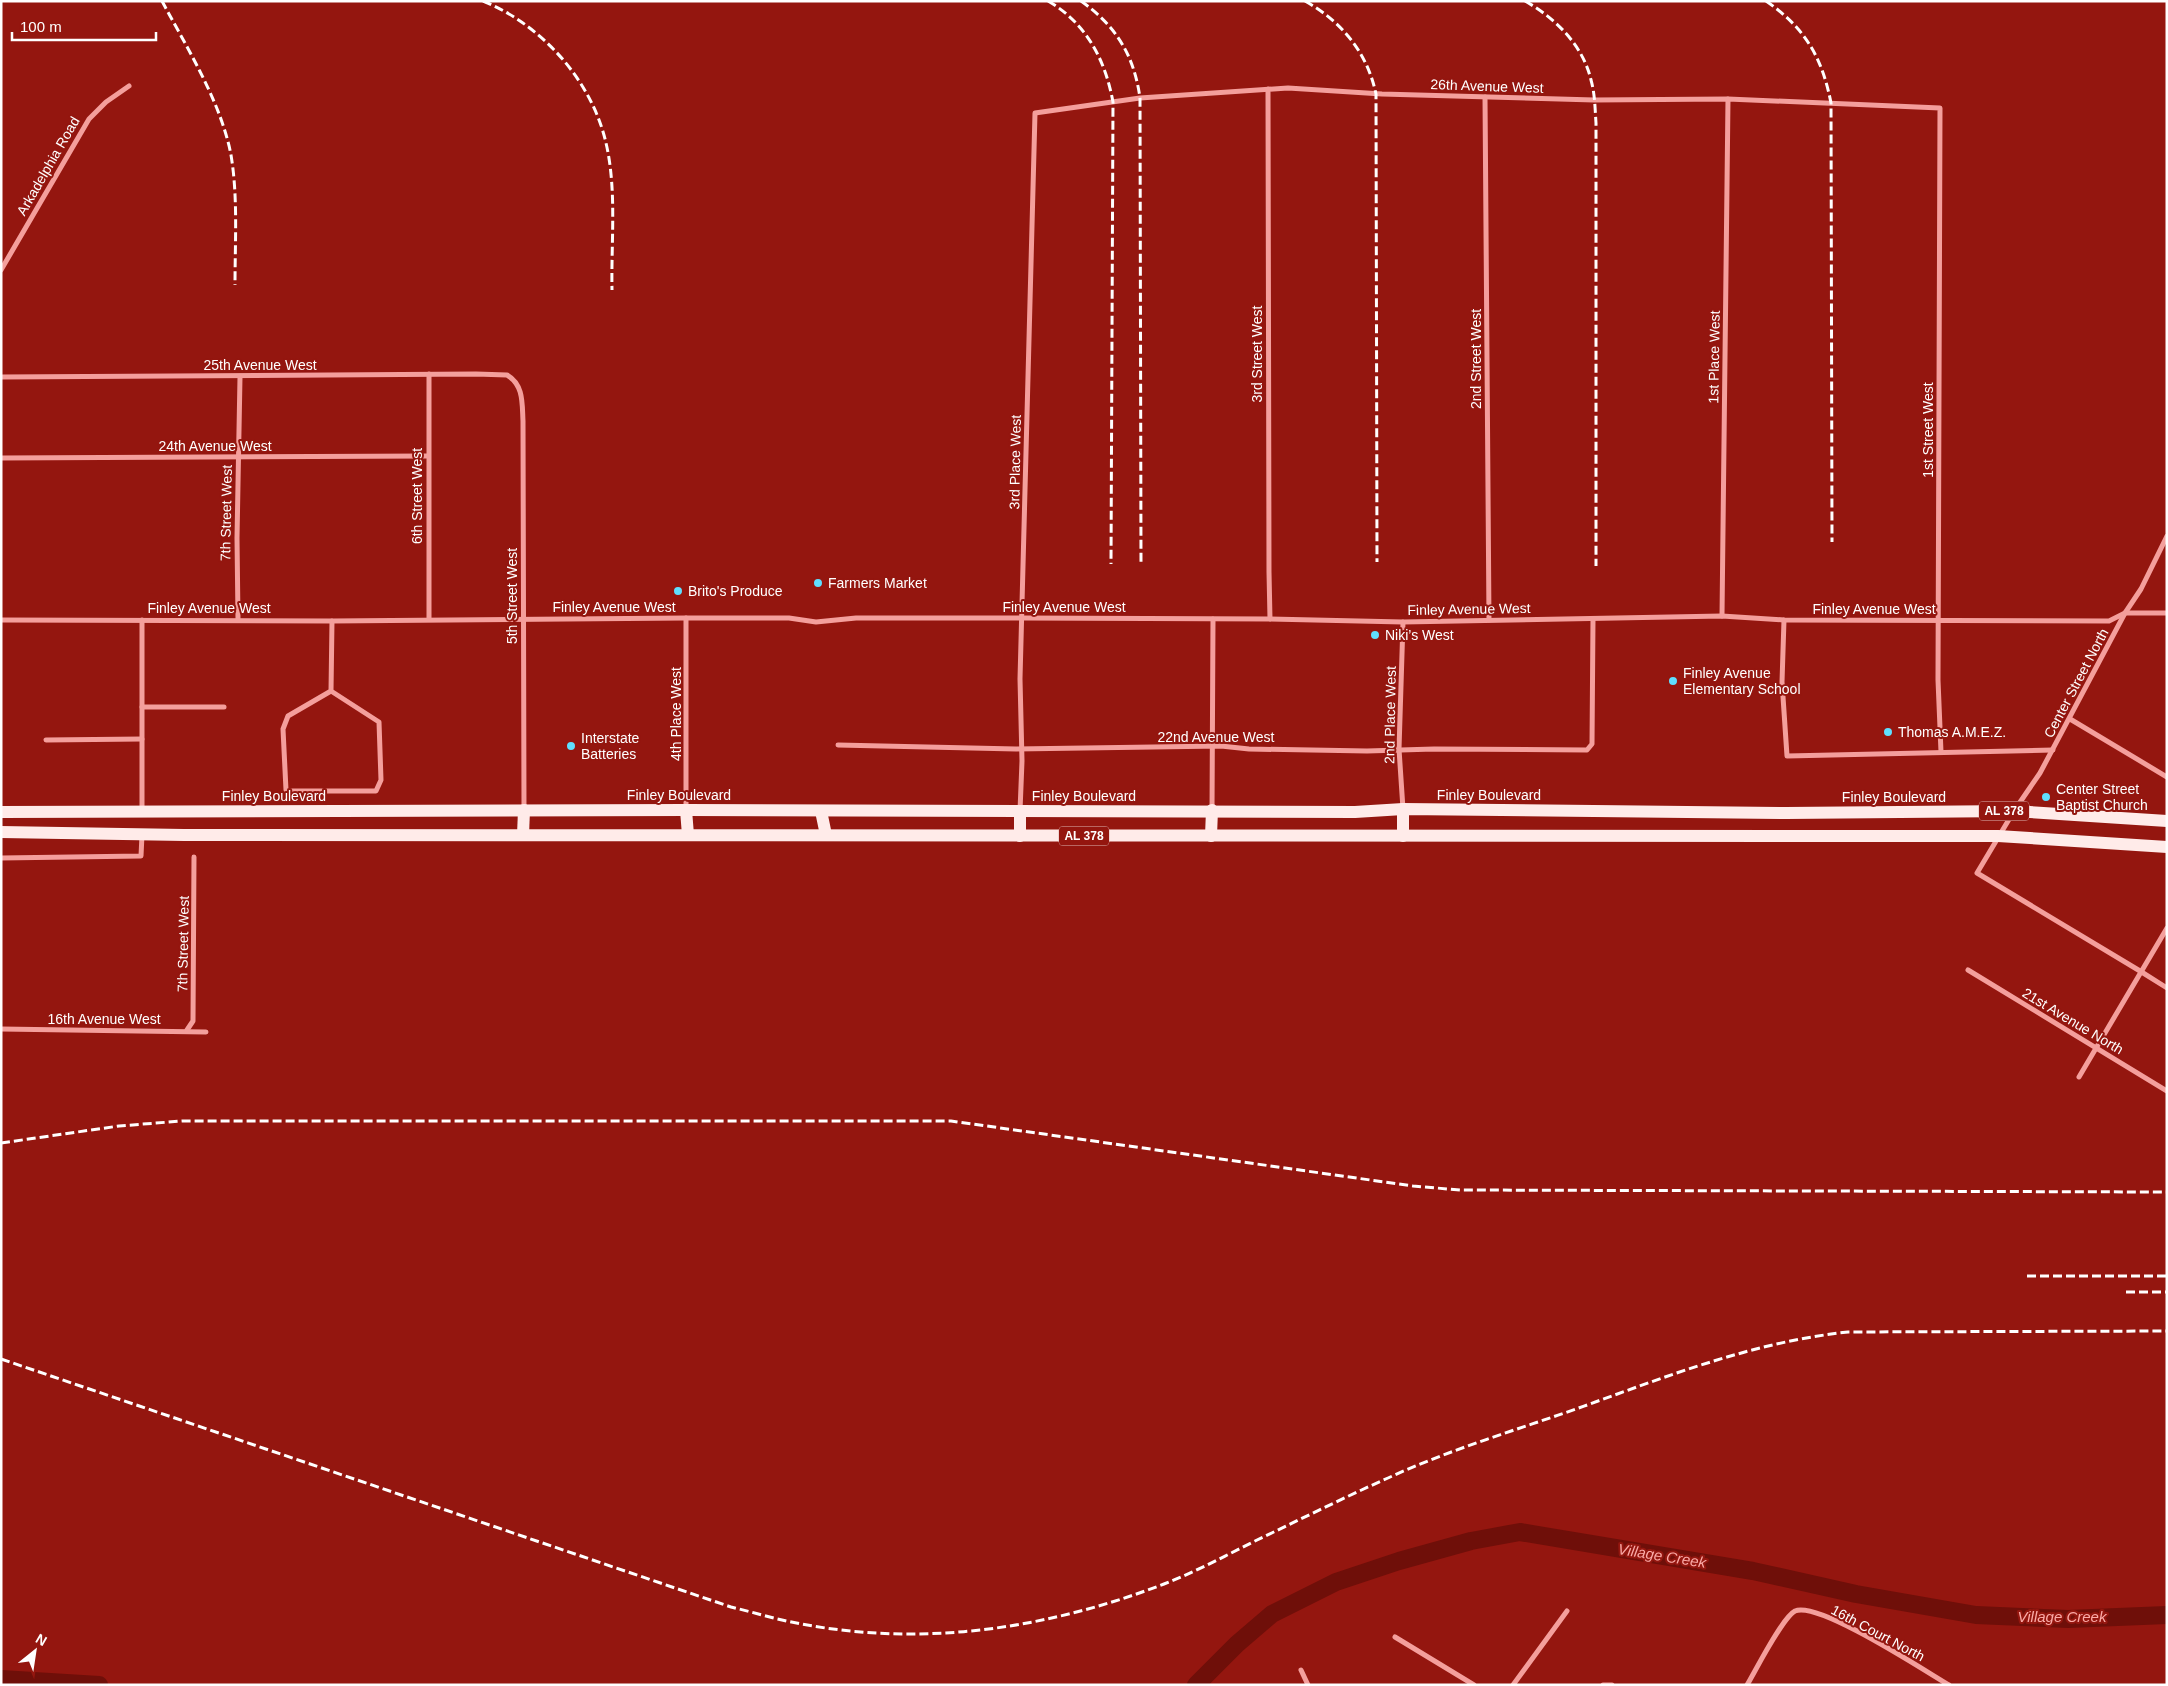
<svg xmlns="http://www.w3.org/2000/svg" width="2168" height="1686" viewBox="0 0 2168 1686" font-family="Helvetica,sans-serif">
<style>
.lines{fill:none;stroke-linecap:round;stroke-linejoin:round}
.river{stroke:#6f0f09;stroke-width:18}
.minor{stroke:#f49f9c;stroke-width:5}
.primary{stroke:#ffebe9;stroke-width:12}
.rail{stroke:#fff;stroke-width:3;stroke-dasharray:9 4;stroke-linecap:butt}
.poi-dot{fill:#5fdfff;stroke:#94160f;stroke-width:2}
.labels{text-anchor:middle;stroke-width:4;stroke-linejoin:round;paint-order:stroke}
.shield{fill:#94160f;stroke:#dfb9b7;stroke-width:1}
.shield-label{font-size:12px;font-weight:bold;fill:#fff}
.street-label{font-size:14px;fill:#fff;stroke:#94160f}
.poi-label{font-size:14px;fill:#fff;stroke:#94160f;text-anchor:start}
.water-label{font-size:15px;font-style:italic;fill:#fbaba8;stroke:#94160f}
</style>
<rect width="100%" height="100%" fill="#94160f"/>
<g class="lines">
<g class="river">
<path d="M1,1679L99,1685"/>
<path d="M1196,1685L1237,1644L1272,1614L1336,1582L1399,1561L1471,1541L1520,1532L1753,1571L1856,1594L1976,1615L2068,1619L2167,1615"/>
</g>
<g class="minor">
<path d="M1268,89L1269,572L1270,619"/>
<path d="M1485,97L1489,620"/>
<path d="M1,270L89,119L106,102L129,86"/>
<path d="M1,377L476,374L507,375C524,385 522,404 523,421L524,810"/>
<path d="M1,458L428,456"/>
<path d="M2167,536L2141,589L2125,613L2040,773L2014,811L1977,873L2140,971L2167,988"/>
<path d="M1722,616L1728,99"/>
<path d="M429,618V374"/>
<path d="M686,618V810"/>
<path d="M238,619L237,538L240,377"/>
<path d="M1,620L332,621L686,618H789L816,622L856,618H1023L1270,619L1403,622L1722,616L1784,620L2109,621L2125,613H2167"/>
<path d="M1784,620L1782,682L1787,756L2053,750"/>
<path d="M331,691L288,716L283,729L286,790L288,791H376L381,780L379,722L331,691L332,621"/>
<path d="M142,707H224"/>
<path d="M2070,719L2167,777"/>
<path d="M46,740L142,739"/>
<path d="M838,745L1016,749L1221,746L1249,749L1367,751L1434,749L1587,750L1592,744L1593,619"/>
<path d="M1403,809L1399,749L1403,622"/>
<path d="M1212,810L1213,619"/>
<path d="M1020,811L1022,761L1020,679L1035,113L1140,98L1288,88L1382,94L1594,100L1728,99L1940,108L1938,680L1941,752"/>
<path d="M142,812V620"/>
<path d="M1,858L141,856L142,835"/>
<path d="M1968,970L2167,1091"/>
<path d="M1,1029L206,1032"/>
<path d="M187,1030L193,1021L194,857"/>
<path d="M2079,1077L2167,928"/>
<path d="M1395,1637L1474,1685"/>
<path d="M1301,1670L1308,1685"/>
<path d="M1513,1685L1567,1611"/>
<path d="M1603,1685H1612"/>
<path d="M1747,1685C1756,1670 1782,1618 1795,1611C1819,1601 1925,1671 1949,1685"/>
</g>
<g class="primary">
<path d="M686,810L688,835"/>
<path d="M821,811L826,835"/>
<path d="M1020,811V836"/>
<path d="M1,812L686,810L1355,812L1403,809L1786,813L2014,811L2167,821"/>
<path d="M1,832L184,835L1998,836L2167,847"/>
<path d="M523,835L524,810"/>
<path d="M1211,836L1212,810"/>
<path d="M1403,836V809"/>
</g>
<g class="rail">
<path d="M162,1C187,48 221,102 231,155C238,197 235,241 235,285"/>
<path d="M483,1C542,25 592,81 606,143C617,190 611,242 612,290"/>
<path d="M1048,1C1086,23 1105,59 1113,102L1111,564"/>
<path d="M1081,1C1116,26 1134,55 1140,98L1141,564"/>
<path d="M1305,1C1342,22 1367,52 1376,94L1377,562"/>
<path d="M1525,1C1555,18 1583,45 1591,80C1595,94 1595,109 1596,123V566"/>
<path d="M1766,1C1805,28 1822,57 1831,103L1832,542"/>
<path d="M1,1143L119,1126L182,1121H951L1413,1186L1460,1190L2167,1192"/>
<path d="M2027,1276H2167"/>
<path d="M2126,1292H2167"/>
<path d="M1,1359L731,1607C748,1611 765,1616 782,1620C912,1649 1041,1631 1164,1584C1195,1572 1225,1556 1255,1541C1299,1520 1343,1498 1388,1478C1449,1450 1513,1431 1576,1409C1665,1377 1753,1342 1848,1332L2167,1331"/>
</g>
</g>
<g class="poi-dot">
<circle cx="818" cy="583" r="5"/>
<circle cx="678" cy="591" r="5"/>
<circle cx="1375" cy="635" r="5"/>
<circle cx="1673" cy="681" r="5"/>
<circle cx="1888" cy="732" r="5"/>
<circle cx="571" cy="746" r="5"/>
<circle cx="2046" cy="797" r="5"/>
</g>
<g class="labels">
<g class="shield">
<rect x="1979" y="801.5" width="50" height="19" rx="4"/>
<rect x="1059" y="826.5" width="50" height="19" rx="4"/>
</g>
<g class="shield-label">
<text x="2004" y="815">AL 378</text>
<text x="1084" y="840">AL 378</text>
</g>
<g class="street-label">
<text transform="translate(1487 86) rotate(2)" y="5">26th Avenue West</text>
<text transform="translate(48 166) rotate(-60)" y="5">Arkadelphia Road</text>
<text transform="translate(1257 354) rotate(-90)" y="5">3rd Street West</text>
<text transform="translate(1714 357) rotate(-89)" y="5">1st Place West</text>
<text transform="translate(1476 359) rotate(-90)" y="5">2nd Street West</text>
<text x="260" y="370">25th Avenue West</text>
<text transform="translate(1928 430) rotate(-90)" y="5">1st Street West</text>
<text x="215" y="451">24th Avenue West</text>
<text transform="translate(1015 462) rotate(-89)" y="5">3rd Place West</text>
<text transform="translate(417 496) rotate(-90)" y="5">6th Street West</text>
<text transform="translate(226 513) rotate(-89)" y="5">7th Street West</text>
<text transform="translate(512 596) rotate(-90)" y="5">5th Street West</text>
<text x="614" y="612">Finley Avenue West</text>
<text x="1064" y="612">Finley Avenue West</text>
<text x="209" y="613">Finley Avenue West</text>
<text transform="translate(1469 609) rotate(-1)" y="5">Finley Avenue West</text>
<text x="1874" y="614">Finley Avenue West</text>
<text transform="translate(2076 683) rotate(-62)" y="5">Center Street North</text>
<text transform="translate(676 714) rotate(-90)" y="5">4th Place West</text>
<text transform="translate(1390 715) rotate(-89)" y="5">2nd Place West</text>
<text x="1216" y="742">22nd Avenue West</text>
<text x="679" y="800">Finley Boulevard</text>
<text x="1489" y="800">Finley Boulevard</text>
<text x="274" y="801">Finley Boulevard</text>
<text x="1084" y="801">Finley Boulevard</text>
<text x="1894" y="802">Finley Boulevard</text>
<text transform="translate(183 944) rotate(-89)" y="5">7th Street West</text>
<text x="104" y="1024">16th Avenue West</text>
<text transform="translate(2073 1021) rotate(31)" y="5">21st Avenue North</text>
<text transform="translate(1878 1633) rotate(28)" y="5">16th Court North</text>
</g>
<g class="poi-label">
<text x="828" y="588">Farmers Market</text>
<text x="688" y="596">Brito's Produce</text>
<text x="1385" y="640">Niki’s West</text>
<text x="1683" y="678">Finley Avenue<tspan x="1683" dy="16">Elementary School</tspan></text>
<text x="1898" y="737">Thomas A.M.E.Z.</text>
<text x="581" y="743">Interstate<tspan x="581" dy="16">Batteries</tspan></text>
<text x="2056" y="794">Center Street<tspan x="2056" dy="16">Baptist Church</tspan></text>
</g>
<g class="water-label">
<text transform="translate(1662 1556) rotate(9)" y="5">Village Creek</text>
<text x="2062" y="1622">Village Creek</text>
</g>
</g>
<rect width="2168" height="1686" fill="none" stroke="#ffffff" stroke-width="5"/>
<g transform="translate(35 1651) rotate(30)" stroke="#94160f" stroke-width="4" paint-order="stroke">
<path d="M0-4L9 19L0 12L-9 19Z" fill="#ffffff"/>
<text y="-8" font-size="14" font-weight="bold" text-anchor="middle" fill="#ffffff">N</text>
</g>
<path d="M12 32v8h144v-8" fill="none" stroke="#ffffff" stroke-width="2.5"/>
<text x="20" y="32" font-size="15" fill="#ffffff" stroke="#94160f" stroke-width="4" paint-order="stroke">100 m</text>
</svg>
